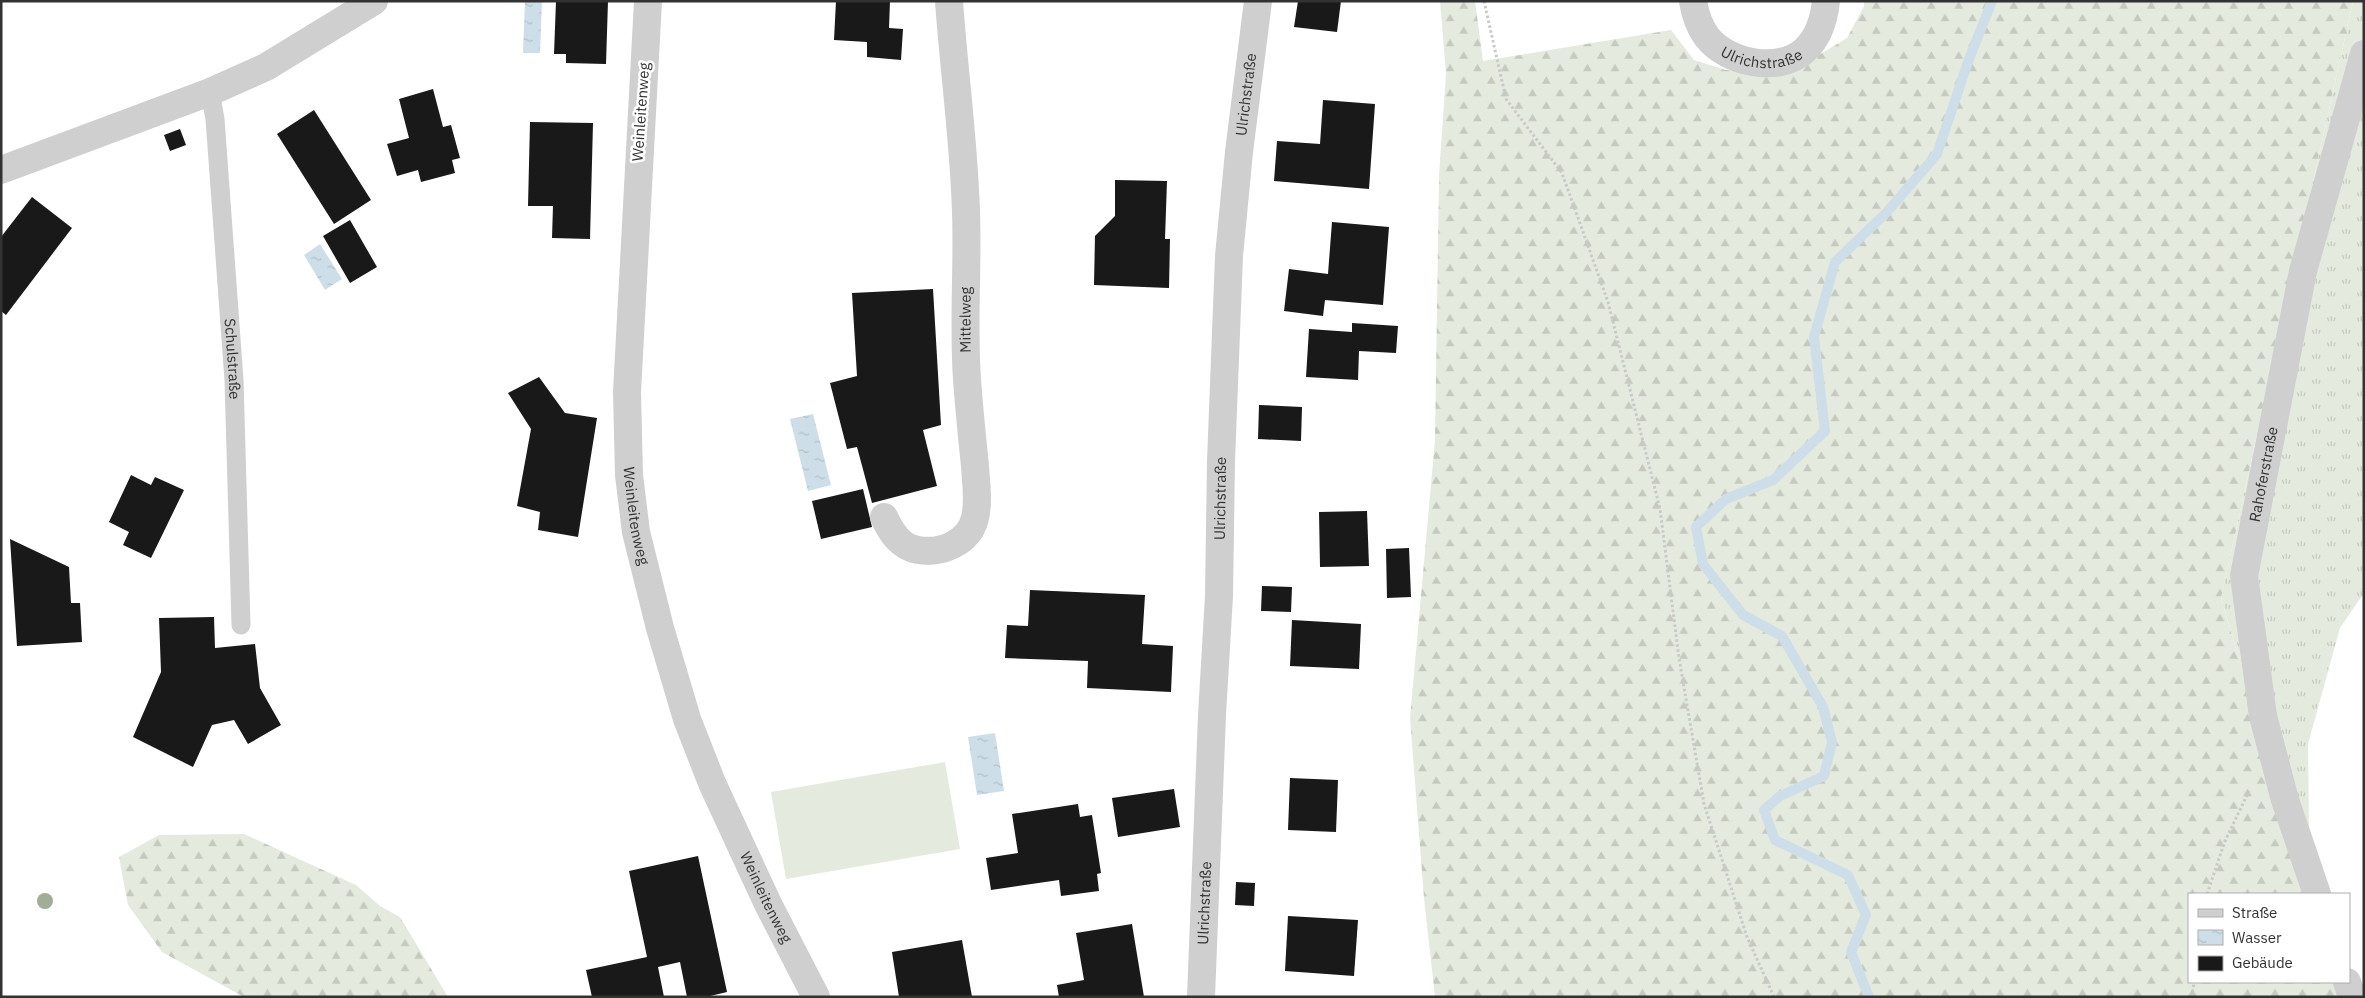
<svg xmlns="http://www.w3.org/2000/svg" width="2365" height="998" viewBox="0 0 2365 998" font-family="'IBM Plex Sans',sans-serif">
<style>
.grass{fill:url(#grass-tufts)}
.forest{fill:url(#forest-firs)}
.pitch{fill:#e5eade}
.water{fill:url(#water-ripples)}
.lines{fill:none;stroke-linecap:round;stroke-linejoin:round}
.stream{stroke:#cddee8;stroke-width:10}
.building{fill:#191919}
.path{stroke:#c9c9c9;stroke-width:3;stroke-dasharray:2.5 2.5;stroke-linecap:butt}
.service{stroke:#cfcfcf;stroke-width:19}
.minor{stroke:#cfcfcf;stroke-width:28}
.tertiary{stroke:#cfcfcf;stroke-width:28}
.tree{fill:#a2ad97}
.labels{text-anchor:middle;stroke-width:5;stroke-linejoin:round;paint-order:stroke}
.street-label{font-size:15px;fill:#323232;stroke:#fff}
</style>
<defs>
<pattern id="grass-tufts" width="24" height="20" patternUnits="userSpaceOnUse" patternTransform="scale(1.25)"><rect width="24" height="20" fill="#e5eade"/><path d="M3 7l-1-3M5 7V3M7 7l1-3M15 17l-1-3M17 17v-4M19 17l1-3" fill="none" stroke="#c5c9bf"/></pattern>
<pattern id="forest-firs" width="22" height="20" patternUnits="userSpaceOnUse" patternTransform="scale(1.25)"><rect width="22" height="20" fill="#e5eade"/><path d="M5 1l3.5 6h-7zM16 11l3.5 6h-7z" fill="#c5c9bf"/></pattern>
<pattern id="water-ripples" width="26" height="14" patternUnits="userSpaceOnUse" patternTransform="scale(1.25)"><rect width="26" height="14" fill="#cddee8"/><path d="M2 4q2-2 4 0t4 0M15 11q2-2 4 0t4 0" fill="none" stroke="#b0bfc7"/></pattern>
</defs>
<rect width="100%" height="100%" fill="#fff"/>
<path class="grass" d="M2353,1H2364V593L2340,628L2308,744L2309,828L2331,894H2309L2221,598Z"/>
<g class="forest">
<path d="M1440,1H1475L1483,61L1671,30L1694,60L1726,70L1799,67L1847,38L1864,6V1H2353L2221,598L2309,894H2189V982H2335L2339,997H1435L1424,898L1410,718L1435,440L1439,176L1446,74Z"/>
<path d="M244,834L356,885L380,906L400,917L448,997H244L162,952L128,905L119,857L159,835Z"/>
</g>
<path class="pitch" d="M945,762L960,849L786,879L771,792Z"/>
<g class="water">
<path d="M525,1H542L540,53H523Z"/>
<path d="M320,244L342,279L325,290L304,255Z"/>
<path d="M813,414L831,485L808,491L790,419Z"/>
<path d="M995,733L1004,791L977,795L968,737Z"/>
</g>
<g class="lines">
<path class="stream" d="M1869,997L1851,952L1866,915L1848,875L1775,840L1764,810L1780,796L1824,776L1832,742L1823,707L1782,636L1743,615L1703,564L1696,527L1726,499L1773,480L1825,431L1814,337L1835,262L1887,212L1937,154L1968,62L1992,1"/>
</g>
<g class="building">
<path d="M556,1H608L606,64L566,63V54H554Z"/>
<path d="M836,1H890L889,28L903,29L901,60L867,57V42L834,40Z"/>
<path d="M1298,1H1341L1337,32L1294,27Z"/>
<path d="M433,89L443,127L451,125L460,158L452,160L455,173L421,182L418,170L397,176L387,144L409,138L399,99Z"/>
<path d="M1323,100L1375,104L1369,189L1274,181L1277,141L1320,144Z"/>
<path d="M314,110L371,200L334,224L277,134Z"/>
<path d="M530,122L593,123L590,239L552,238L553,206H528Z"/>
<path d="M180,129L186,145L170,151L164,135Z"/>
<path d="M1115,180L1167,181L1165,239H1170L1169,288L1094,285L1095,236L1115,216Z"/>
<path d="M32,197L72,228L6,315L1,311V237Z"/>
<path d="M350,220L377,267L350,283L323,236Z"/>
<path d="M1332,222L1389,227L1383,305L1325,300L1323,316L1284,311L1289,269L1328,274Z"/>
<path d="M933,289L941,425L923,430L937,486L872,503L857,447L847,449L830,383L857,376L852,293Z"/>
<path d="M1352,323L1398,326L1396,353L1359,351L1358,380L1306,377L1309,329L1352,332Z"/>
<path d="M539,377L565,413L597,418L578,537L538,530L540,512L517,506L531,429L508,393Z"/>
<path d="M1259,405L1302,407L1301,441L1258,439Z"/>
<path d="M131,475L151,485L155,477L184,490L151,558L123,545L129,532L109,522Z"/>
<path d="M863,489L872,527L821,539L812,501Z"/>
<path d="M1367,511L1369,566L1320,567L1319,512Z"/>
<path d="M10,539L69,567L71,603H80L82,642L17,646Z"/>
<path d="M1409,548L1411,597L1387,598L1386,549Z"/>
<path d="M1262,586L1292,587L1291,612L1261,611Z"/>
<path d="M1030,590L1145,595L1142,644L1173,646L1171,692L1087,688L1088,661L1005,658L1007,625L1028,626Z"/>
<path d="M214,617L215,648L255,644L260,688L281,725L248,744L234,720L212,725L193,767L133,737L161,672L159,618Z"/>
<path d="M1292,620L1361,624L1359,669L1290,666Z"/>
<path d="M1290,778L1338,780L1336,832L1288,830Z"/>
<path d="M1174,789L1180,827L1118,837L1112,798Z"/>
<path d="M1078,804L1080,817L1092,815L1101,873L1097,874L1099,891L1061,896L1059,880L991,890L986,858L1018,853L1012,814Z"/>
<path d="M698,856L727,992L706,997H687L680,962L658,967L664,997H592L586,970L647,957L629,871Z"/>
<path d="M1236,882L1255,883L1254,906L1235,905Z"/>
<path d="M1288,916L1358,920L1354,976L1285,971Z"/>
<path d="M1132,924L1144,997H1059L1057,985L1084,980L1076,933Z"/>
<path d="M962,940L972,997H899L892,952Z"/>
</g>
<g class="lines">
<g class="path">
<path d="M1484,1L1506,99L1562,173L1608,302L1660,509L1679,658L1704,804L1747,937L1774,997"/>
<path d="M2207,894L2225,841L2249,791"/>
<path d="M2192,997L2194,982"/>
</g>
<path class="service" id="s1" d="M210,92L215,119L234,380L241,625"/>
<g class="minor">
<path id="s2" d="M648,1L627,392L629,475L636,532L660,628L687,719L712,783L768,904L816,997"/>
<path d="M1,170L210,92L266,67L374,1"/>
<path id="s3" d="M884,517C891,532 900,547 918,550C941,554 969,543 975,518C979,501 976,483 975,466C972,437 969,408 967,379C963,323 968,268 966,212C964,142 954,72 949,1"/>
<path id="s4" d="M2317,894L2285,800L2263,716L2244,576L2303,271L2364,54"/>
<path d="M2347,982L2352,997"/>
</g>
<g class="tertiary">
<path id="s5" d="M1693,1C1695,14 1699,26 1707,37C1727,63 1779,74 1805,50C1819,37 1824,20 1826,1"/>
<path id="s6" d="M1201,997L1212,715L1219,596L1221,461L1229,256L1239,152L1258,1"/>
</g>
</g>
<circle class="tree" cx="45" cy="901" r="8"/>
<g class="labels">
<g class="street-label">
<text dy="5" stroke="none"><textPath href="#s5" startOffset="101">Ulrichstraße</textPath></text>
<text dy="5" stroke="none"><textPath href="#s6" startOffset="904">Ulrichstraße</textPath></text>
<text transform="translate(641 112) rotate(-86)" y="5">Weinleitenweg</text>
<text dy="5" stroke="none"><textPath href="#s3" startOffset="320">Mittelweg</textPath></text>
<text dy="5" stroke="none"><textPath href="#s1" startOffset="268">Schulstraße</textPath></text>
<text dy="5" stroke="none"><textPath href="#s4" startOffset="431">Rahoferstraße</textPath></text>
<text dy="5" stroke="none"><textPath href="#s6" startOffset="499">Ulrichstraße</textPath></text>
<text dy="5" stroke="none"><textPath href="#s2" startOffset="516">Weinleitenweg</textPath></text>
<text dy="5" stroke="none"><textPath href="#s2" startOffset="921">Weinleitenweg</textPath></text>
<text dy="5" stroke="none"><textPath href="#s6" startOffset="94">Ulrichstraße</textPath></text>
</g>
</g>
<rect width="2365" height="998" fill="none" stroke="#323232" stroke-width="5"/>
<rect x="2188" y="893" width="162" height="90" fill="#ffffff" stroke="#adadad"/>
<rect x="2198" y="909" width="25" height="8" fill="#cfcfcf" stroke="#adadad"/>
<text x="2232" y="918" font-size="15" fill="#323232">Straße</text>
<rect x="2198" y="930" width="25" height="15" fill="url(#water-ripples)" stroke="#adadad"/>
<text x="2232" y="943" font-size="15" fill="#323232">Wasser</text>
<rect x="2198" y="956" width="25" height="15" fill="#191919" stroke="#adadad"/>
<text x="2232" y="968" font-size="15" fill="#323232">Gebäude</text>
</svg>
